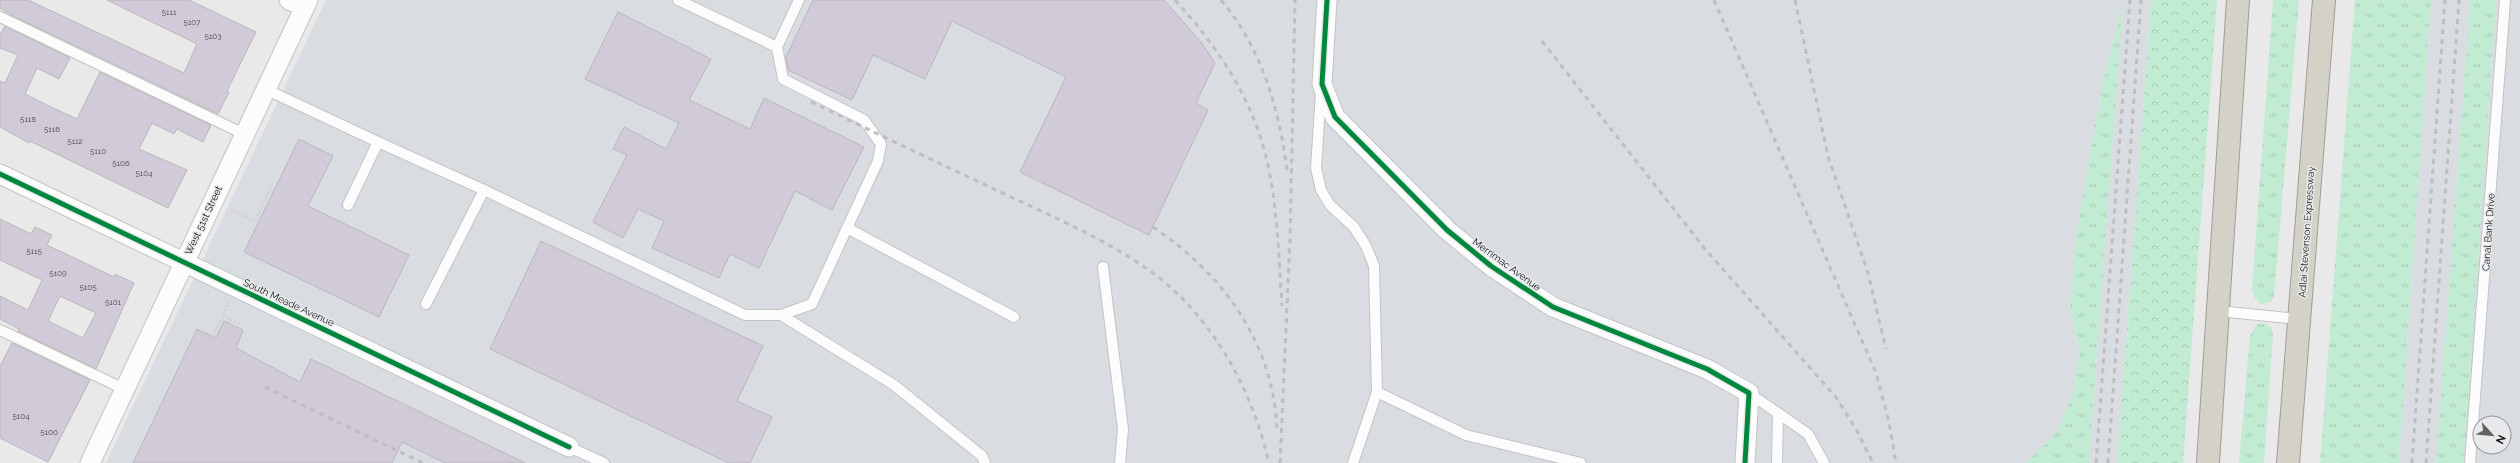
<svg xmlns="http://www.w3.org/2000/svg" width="2520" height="463" viewBox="0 0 2520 463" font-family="Raleway,sans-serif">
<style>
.built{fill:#d9dce1;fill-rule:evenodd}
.grass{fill:url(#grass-tufts)}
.forest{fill:url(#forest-crowns)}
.building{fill:#d1cad9;stroke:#b8b8b8;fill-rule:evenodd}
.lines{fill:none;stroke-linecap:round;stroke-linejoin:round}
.service-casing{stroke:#c4c4c5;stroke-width:12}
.minor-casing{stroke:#c4c4c5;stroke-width:21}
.motorway-casing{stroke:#9f9d94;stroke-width:24}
.path{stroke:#d0d0d0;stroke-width:2.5;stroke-dasharray:2 2;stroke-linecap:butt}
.service{stroke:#fcfcfc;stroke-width:10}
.minor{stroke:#fcfcfc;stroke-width:19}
.motorway{stroke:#d4d1c9;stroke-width:22}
.rail{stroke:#bebebf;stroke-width:3;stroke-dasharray:5 5;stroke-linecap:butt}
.cycleway-casing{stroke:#e8e9eb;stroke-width:8}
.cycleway{stroke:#00873e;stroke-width:5}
.labels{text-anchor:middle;stroke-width:3;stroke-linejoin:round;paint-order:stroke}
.number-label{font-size:8px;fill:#47454a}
.street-label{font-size:10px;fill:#19191a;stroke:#e8e9eb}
</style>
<defs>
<pattern id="grass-tufts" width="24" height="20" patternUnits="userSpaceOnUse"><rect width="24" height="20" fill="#c2ebd3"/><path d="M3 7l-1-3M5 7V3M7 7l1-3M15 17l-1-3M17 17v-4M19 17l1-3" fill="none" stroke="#a6c9b5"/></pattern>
<pattern id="forest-crowns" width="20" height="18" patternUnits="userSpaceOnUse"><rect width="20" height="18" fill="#c2ebd3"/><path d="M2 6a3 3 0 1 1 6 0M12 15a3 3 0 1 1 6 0" fill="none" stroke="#a6c9b5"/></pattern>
</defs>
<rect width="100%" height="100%" fill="#e9e9ea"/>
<g class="built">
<path d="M326,0H2151L2117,463H2089L2122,5L2102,86L2077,230L2070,306L2079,352L2074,391L2057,432L2026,463H106Z"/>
<path d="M2431,0H2470L2436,463H2399Z"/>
<path d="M2496,0H2520V463H2463ZM2480,423H2504V447H2480Z"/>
</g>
<g class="grass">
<path d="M2273,0H2299L2274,296L2271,302L2261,304L2254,297L2252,289Z"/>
<path d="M2355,0H2431L2399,463H2320Z"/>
<path d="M2470,0H2496L2466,433L2463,463H2436Z"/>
<path d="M2123,1L2089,463H2026L2057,432L2074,391L2079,352L2070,306L2077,230L2102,86Z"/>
<path d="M2263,323L2271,327L2273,334L2264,463H2239L2250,336L2257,324Z"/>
</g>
<path class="forest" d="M2151,0H2217L2183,463H2117Z"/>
<g class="building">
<path d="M0,0H28L184,73L197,44L107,0H189L256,32L227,91L229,92L218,114L11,15L0,8Z"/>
<path d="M813,0H1164L1201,42L1215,63L1196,103L1208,110L1149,235L1020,172L1066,77L952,21L925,79L873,55L852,100L788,70L786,57Z"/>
<path d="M618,12L711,59L689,100L750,129L764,98L864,147L832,210L795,191L759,268L730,254L719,278L652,248L664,221L638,209L623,238L593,222L627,155L613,149L624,127L666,149L679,123L585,79Z"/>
<path d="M5,26L70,58L59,79L37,68L25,94L51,107L77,119L100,72L211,125L203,142L177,129L174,134L152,123L139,149L187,170L168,208L30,141L29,143L0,127V81L5,83L18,55L0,48V35Z"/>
<path d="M299,139L333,156L308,206L409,255L379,317L244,252Z"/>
<path d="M0,219L31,234L35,227L52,235L47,245L114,277L115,274L134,283L96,369L18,331L19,329L0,319V296L28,310L42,280L0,260ZM60,296L96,313L83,338L48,321Z"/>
<path d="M541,241L763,346L737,401L772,417L750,463H729L490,349Z"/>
<path d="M224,321L243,330L236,348L300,382L311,359L525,463H445L402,442L392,463H133L197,329L216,338Z"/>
<path d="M12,343L90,380L48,462L0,438V366Z"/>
</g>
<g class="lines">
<g class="service-casing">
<g id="service">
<path d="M678,0L777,47L799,0"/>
<path d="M0,17L244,134"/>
<path d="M265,89L378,142L348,205"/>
<path d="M1321,92L1316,168L1321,190L1330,205L1354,227L1366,246L1374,266L1377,392L1353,463"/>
<path d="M378,142L484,190L745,315H781L812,304L878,161L881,144L864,120L783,79L777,47"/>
<path d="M847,228L1014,317"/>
<path d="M1103,267L1123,429L1120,463"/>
<path d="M426,304L484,190"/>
<path d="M2218,311L2299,319"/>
<path d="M781,315L894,385L982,456L985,463"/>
<path d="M0,330L124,389"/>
<path d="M1377,392L1466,435L1581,463"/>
<path d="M1749,393L1808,434L1824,463"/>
<path d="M569,447L604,463"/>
<path d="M1777,463L1778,414"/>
<path d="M2470,463L2505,0"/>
</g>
</g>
<g class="minor-casing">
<g id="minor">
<path d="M289,0L304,7"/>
<path d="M1327,0L1322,84L1335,117L1447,230L1491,266L1553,307L1707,369L1749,393L1745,463"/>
<path d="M0,174L569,447"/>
<path d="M90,463L308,0"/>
</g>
</g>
<g class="motorway-casing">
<g id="motorway">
<path d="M2208,463L2238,0"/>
<path d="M2288,463L2324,0"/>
</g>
</g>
<g class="path">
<path d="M231,210L255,221L271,187"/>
<path d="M223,316L242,325"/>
<path d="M213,336L229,303"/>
</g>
<use href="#service" class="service"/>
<use href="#minor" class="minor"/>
<use href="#motorway" class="motorway"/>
<g class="rail">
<path d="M1175,0C1220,49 1256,104 1269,170C1278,215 1279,261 1282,306"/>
<path d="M1221,0C1262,49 1279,108 1287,170"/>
<path d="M1714,0L1876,373L1889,422L1896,463"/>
<path d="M1795,0L1828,156L1868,273L1886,349"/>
<path d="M1542,41L1705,249L1835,396L1856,429L1873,463"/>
<path d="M811,102C872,131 934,161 996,190C1047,214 1099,236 1146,268C1210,312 1252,388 1269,463"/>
<path d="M1153,227C1223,274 1273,342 1277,429"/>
<path d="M265,387L423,463"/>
<path d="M1280,463L1290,240L1295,0"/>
<path d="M2096,463L2130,0"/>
<path d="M2108,463L2141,0"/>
<path d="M2412,463L2445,0"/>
<path d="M2426,463L2459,0"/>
</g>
<g class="cycleway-casing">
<g id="cycleway">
<path d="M1327,0L1322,84L1335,117L1447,230L1491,266L1553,307L1707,369L1749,393L1745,463"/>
<path d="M0,174L569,447"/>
</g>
</g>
<use href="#cycleway" class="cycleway"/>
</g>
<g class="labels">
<g class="number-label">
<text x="169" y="15">5111</text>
<text x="192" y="25">5107</text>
<text x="213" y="39">5103</text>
<text x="28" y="122">5118</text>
<text x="52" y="132">5116</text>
<text x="75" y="144">5112</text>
<text x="98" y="154">5110</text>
<text x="121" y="166">5106</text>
<text x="144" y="176">5104</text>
<text x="34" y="254">5115</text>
<text x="58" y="276">5109</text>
<text x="88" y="290">5105</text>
<text x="113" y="305">5101</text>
<text x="21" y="419">5104</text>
<text x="49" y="435">5100</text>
</g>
<g class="street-label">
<text transform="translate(203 220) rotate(-65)" y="4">West 51st Street</text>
<text transform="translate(2306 232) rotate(-86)" y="4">Adlai Stevenson Expressway</text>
<text transform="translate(2488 232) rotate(-86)" y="4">Canal Bank Drive</text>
<text transform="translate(1507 264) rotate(36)" y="4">Merrimac Avenue</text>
<text transform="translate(289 302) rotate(25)" y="4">South Meade Avenue</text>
</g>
</g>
<g transform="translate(2492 435) rotate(117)"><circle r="19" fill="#e8e9eb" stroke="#959697"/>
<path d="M0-3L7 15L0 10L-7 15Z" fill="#626263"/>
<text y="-6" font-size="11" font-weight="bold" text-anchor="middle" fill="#19191a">N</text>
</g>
</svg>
